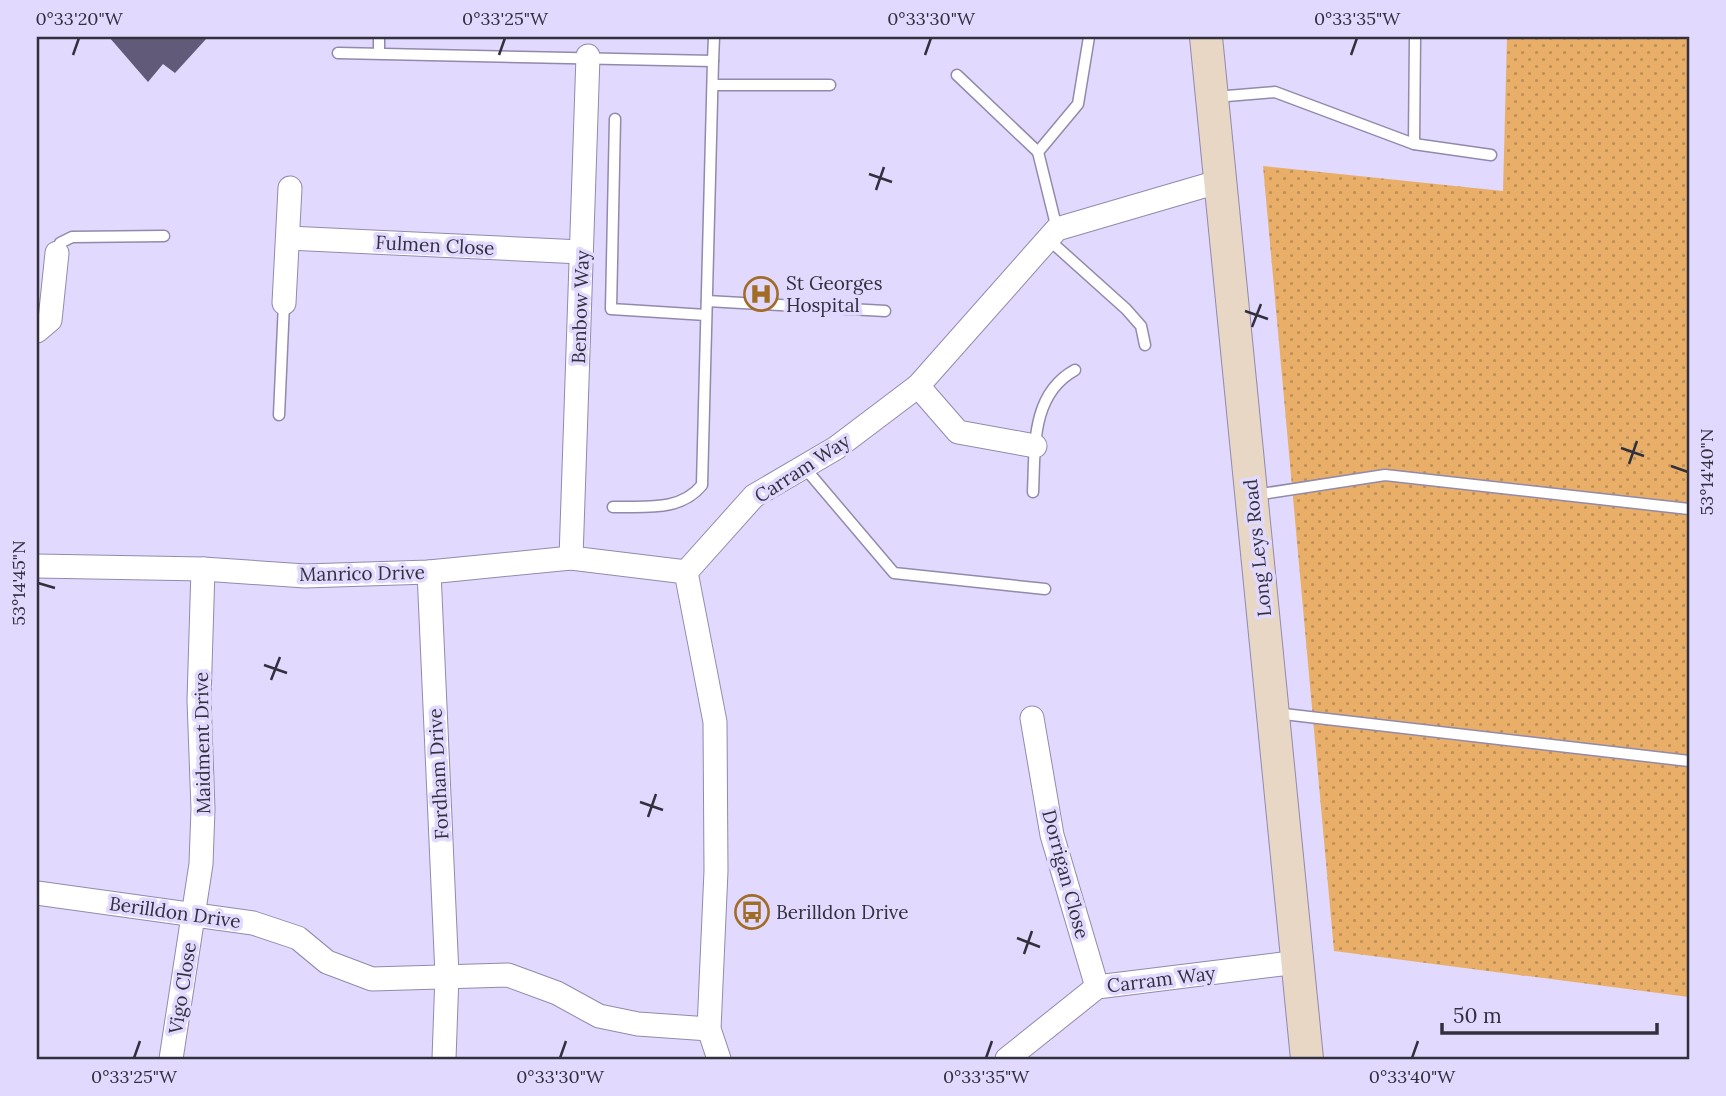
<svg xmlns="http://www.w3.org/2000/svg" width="1726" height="1096" viewBox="0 0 1726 1096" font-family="Lora,serif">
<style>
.grass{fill:url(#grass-dots)}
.building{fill:#625a79}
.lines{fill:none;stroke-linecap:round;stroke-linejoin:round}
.lane-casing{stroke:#928aab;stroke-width:13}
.street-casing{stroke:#928aab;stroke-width:25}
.secondary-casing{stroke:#928aab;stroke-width:34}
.lane{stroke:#fff;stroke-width:10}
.street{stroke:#fff;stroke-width:23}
.secondary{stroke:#e7d7c4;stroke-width:32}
.ticks{fill:none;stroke:#33303d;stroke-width:2.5}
.labels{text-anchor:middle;stroke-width:7;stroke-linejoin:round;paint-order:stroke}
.street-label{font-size:19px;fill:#33303d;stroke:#e1d9fe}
.poi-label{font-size:19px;fill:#33303d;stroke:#e1d9fe;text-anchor:start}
.neatline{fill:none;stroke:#33303d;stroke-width:2.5}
.ticks-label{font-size:18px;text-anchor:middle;fill:#33303d}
</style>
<defs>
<pattern id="grass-dots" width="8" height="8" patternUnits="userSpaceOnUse" patternTransform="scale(1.75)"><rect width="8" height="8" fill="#e9af69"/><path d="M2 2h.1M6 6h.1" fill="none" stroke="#bd8f58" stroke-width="1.8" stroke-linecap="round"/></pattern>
</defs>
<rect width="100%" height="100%" fill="#e1d9fe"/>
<path class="grass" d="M1507,37H1689V997L1334,951L1263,166L1503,191Z"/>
<path class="building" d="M109,37H205L207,38L175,73L163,64L148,82Z"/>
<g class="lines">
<g class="lane-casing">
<g id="lane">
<path d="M379,37V53"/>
<path d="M338,53L713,61L714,37"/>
<path d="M957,75L1038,152"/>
<path d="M713,85H830"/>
<path d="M1215,97L1275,92L1414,144L1491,155"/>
<path d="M615,119L611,309L706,315"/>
<path d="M1414,144L1415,37"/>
<path d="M1057,229L1038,152L1078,104L1089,37"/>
<path d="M1048,239L1126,309L1141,326L1145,345"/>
<path d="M57,253L60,243L72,237L164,236"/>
<path d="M707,301L885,311"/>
<path d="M279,415L284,303"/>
<path d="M804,467L894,573L1045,589"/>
<path d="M1033,492C1035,447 1031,394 1075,370"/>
<path d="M1255,495L1385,475L1689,509"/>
<path d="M613,507C645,506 680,512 702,485L713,61"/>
<path d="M1275,713L1689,761"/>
</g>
</g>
<g class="street-casing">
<g id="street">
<path d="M288,238L581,252"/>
<path d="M284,303L290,188"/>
<path d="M37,331L50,320L57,253"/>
<path d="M918,386L958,432L1035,446"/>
<path d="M571,558L588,56"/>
<path d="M37,566L203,569L305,576L429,572L571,558L686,572"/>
<path d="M429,572L447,975L444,1059"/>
<path d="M1032,718L1052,835L1097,987"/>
<path d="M37,893L253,923L298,938L327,962L372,979L508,975L557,993L599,1016L638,1024L709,1029"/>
<path d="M171,1059L201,864L203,809L199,700L203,569"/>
<path d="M719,1059L709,1029L716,871L715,722L686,572L754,496L836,448L918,386L1057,229L1221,181"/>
<path d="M1007,1059L1097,987L1298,962"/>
</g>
</g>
<g class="secondary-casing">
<path id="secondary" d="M1206,37L1307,1059"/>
</g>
<use href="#lane" class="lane"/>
<use href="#street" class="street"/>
<use href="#secondary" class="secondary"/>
</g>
<path class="ticks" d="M73,55L79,38M499,55L505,38M925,55L931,38M1351,55L1357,38M869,174L892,182M876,190L884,167M1245,311L1268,319M1252,327L1261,304M1621,448L1644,456M1629,464L1637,441M1671,466L1688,472M38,583L55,588M264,665L287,673M271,680L280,657M640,802L663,810M648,817L656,794M1017,938L1040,947M1024,954L1032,931M134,1058L140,1041M560,1058L566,1041M986,1058L992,1041M1412,1058L1418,1041"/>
<defs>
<g id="hospital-ring" transform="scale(1.75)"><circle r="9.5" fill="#e1d9fe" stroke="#a16c25" stroke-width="1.5"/><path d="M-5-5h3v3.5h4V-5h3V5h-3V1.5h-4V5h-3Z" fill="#a16c25"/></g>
<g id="bus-ring" transform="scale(1.75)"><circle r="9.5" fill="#e1d9fe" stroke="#a16c25" stroke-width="1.5"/><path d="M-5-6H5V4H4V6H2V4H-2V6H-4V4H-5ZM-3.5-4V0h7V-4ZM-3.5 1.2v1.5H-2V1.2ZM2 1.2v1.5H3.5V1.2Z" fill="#a16c25"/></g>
</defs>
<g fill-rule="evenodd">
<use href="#hospital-ring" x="761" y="294"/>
<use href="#bus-ring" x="752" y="912"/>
</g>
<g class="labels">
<g class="street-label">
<text transform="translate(435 245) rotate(3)" y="7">Fulmen Close</text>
<text transform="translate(580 307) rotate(-88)" y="7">Benbow Way</text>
<text transform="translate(802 468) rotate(-33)" y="7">Carram Way</text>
<text transform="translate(1257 548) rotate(-96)" y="7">Long Leys Road</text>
<text transform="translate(362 573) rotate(-1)" y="7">Manrico Drive</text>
<text transform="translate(202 743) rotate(-91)" y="7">Maidment Drive</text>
<text transform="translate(438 774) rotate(-93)" y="7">Fordham Drive</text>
<text transform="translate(1066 874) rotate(75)" y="7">Dorrigan Close</text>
<text transform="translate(175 912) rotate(8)" y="7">Berilldon Drive</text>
<text transform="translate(1161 979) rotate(-7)" y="7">Carram Way</text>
<text transform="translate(182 988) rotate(-81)" y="7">Vigo Close</text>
</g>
<g class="poi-label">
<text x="786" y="290">St Georges<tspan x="786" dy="22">Hospital</tspan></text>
<text x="776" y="919">Berilldon Drive</text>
</g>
</g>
<rect width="1726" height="1096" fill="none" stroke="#e1d9fe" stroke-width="77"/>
<path d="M1442 1023v10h215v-10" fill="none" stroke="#33303d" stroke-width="3.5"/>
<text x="1453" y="1023" font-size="21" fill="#33303d" stroke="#e1d9fe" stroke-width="5" paint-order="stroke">50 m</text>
<rect x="38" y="38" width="1650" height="1020" class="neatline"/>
<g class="ticks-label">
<text x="79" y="25">0°33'20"W</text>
<text x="505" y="25">0°33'25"W</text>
<text x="931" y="25">0°33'30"W</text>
<text x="1357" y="25">0°33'35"W</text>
<text transform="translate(1707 472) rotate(-90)" y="6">53°14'40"N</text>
<text transform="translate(19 583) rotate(-90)" y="6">53°14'45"N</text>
<text x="134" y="1083">0°33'25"W</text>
<text x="560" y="1083">0°33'30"W</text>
<text x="986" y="1083">0°33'35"W</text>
<text x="1412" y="1083">0°33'40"W</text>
</g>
</svg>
